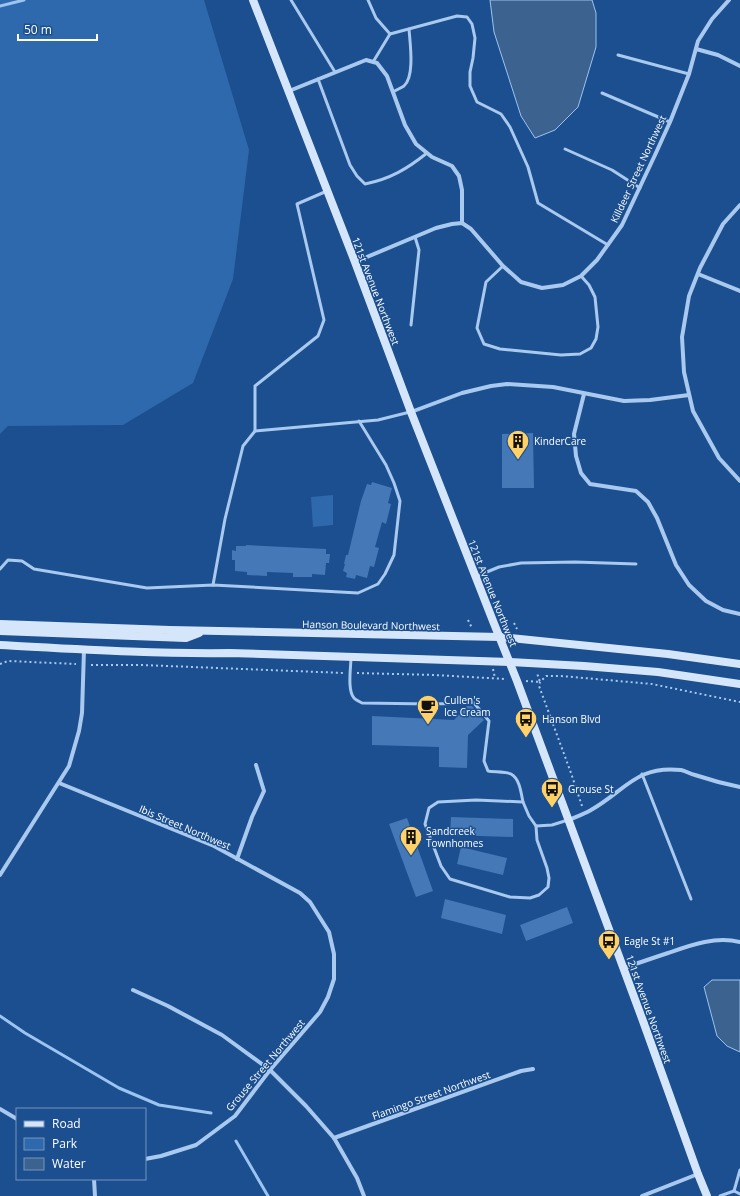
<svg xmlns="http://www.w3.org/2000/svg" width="740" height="1196" viewBox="0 0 740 1196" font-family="'Open Sans',sans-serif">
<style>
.green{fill:#2e69ad}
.water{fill:#3c6290;stroke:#9cc4f0}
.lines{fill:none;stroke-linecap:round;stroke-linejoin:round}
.stream{stroke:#9cc4f0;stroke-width:3}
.building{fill:#4478b7}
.path{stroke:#a9c9ee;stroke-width:2;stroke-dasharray:2 3;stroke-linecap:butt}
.lane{stroke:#a9c9ee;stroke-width:3}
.street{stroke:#a9c9ee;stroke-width:4}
.secondary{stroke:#d6e6fa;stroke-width:8}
.labels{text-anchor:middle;stroke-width:3;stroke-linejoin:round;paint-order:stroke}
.street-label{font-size:10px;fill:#fff;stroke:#1b4f8f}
.poi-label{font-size:10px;fill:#fff;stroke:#1b4f8f;text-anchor:start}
</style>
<rect width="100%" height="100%" fill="#1b4f8f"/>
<g class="green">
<path d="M0,0H204L249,150L233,279L193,383L123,425L8,426L0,434Z"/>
<path d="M333,495V525L313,527L311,497Z"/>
</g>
<g class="water">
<path d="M490,0H592L596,13V47L578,107L555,130L535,138L521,116L494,32Z"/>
<path d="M712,980H740V1052L727,1046L717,1036L704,987Z"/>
</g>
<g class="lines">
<g class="stream">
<path d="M0,6L24,0"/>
<path d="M0,1016L25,1033L119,1088L159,1105L211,1113"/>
<path d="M236,1141L268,1196"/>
</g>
</g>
<g class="building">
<path d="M533,433L534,488H502V434Z"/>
<path d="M372,482L392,488L388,503L391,504L386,524L382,522L375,547L379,548L374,567L370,566L367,578L356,575L355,579L346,577L347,573L343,571L345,564H344L346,555H348L361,501L367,484L371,485Z"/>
<path d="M246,545L326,549V554H330L329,563H326L325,575L312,574V577H293V573L267,572V576L247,575V572L235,571V560H232V550L236,551V546H246Z"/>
<path d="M467,706H472L484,720L468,735L467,768L439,767V747L372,745V716L454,720Z"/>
<path d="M451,817L513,819V837L450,835Z"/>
<path d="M407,818L433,891L416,897L389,824Z"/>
<path d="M461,847L507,858L503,875L457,864Z"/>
<path d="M445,899L506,915L502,934L441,918Z"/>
<path d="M567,907L573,923L526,941L520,925Z"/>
</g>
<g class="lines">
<g class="path">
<path d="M468,620L472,628"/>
<path d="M514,623L517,629"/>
<path d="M0,664L8,661L76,664"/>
<path d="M91,665H142L344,673"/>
<path d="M493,669L495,678"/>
<path d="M357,673L434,675L506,679"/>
<path d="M526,681L540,682L537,673"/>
<path d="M582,806L571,773L539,686L540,682L546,676H561L652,684L740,702"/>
</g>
<g class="lane">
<path d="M291,0L335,72"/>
<path d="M368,0L376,18L390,34"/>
<path d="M618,55L689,74"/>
<path d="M373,62L390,34L457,16L467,17L472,24L475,38L473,58L470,72V86L477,102L501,114L510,127L528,167L538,203L608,245"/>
<path d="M318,79L350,165L357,176L365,184C390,179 407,169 427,153"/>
<path d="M393,92C396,90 401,88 404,86C415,76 410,43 409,29"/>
<path d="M602,93L670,122"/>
<path d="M565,149L612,170L640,188"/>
<path d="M503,266L486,282L477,328L484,344L500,349L561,355L580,354L591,348L596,339L598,327L595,297L589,285L581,276"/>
<path d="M411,325L419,250L415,237"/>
<path d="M255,431V386L318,336L324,320L297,204L327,191"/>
<path d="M0,569L8,560L22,561L34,569L147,588L213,585L358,593L378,584L385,574L394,555L400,501L394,483L386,465L359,421"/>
<path d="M477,576L499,567L521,563L575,562L636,564"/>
<path d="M213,585L225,519L243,446L255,431L378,420L410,412"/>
<path d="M351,657C351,667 347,690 354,698C356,700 360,702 362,703L431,704L474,703L489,721L484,761L488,771C494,772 507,772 511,774C520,779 521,793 523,802"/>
<path d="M642,774L691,899"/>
<path d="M476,800L523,802L529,816L536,826L537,840L547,868L549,878L548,887L539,895L530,898L510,897L450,879L441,866L425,824L429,808L438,802Z"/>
<path d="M536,826L552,825L568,820"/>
<path d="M734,1191L740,1170"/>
<path d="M720,1196L734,1191L740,1194"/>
</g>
<g class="street">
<path d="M696,49L718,55L740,66"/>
<path d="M289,91L366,60L377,63L387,76L405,125L416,144L432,157L452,166L459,176L462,190V223"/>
<path d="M740,205L723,224L700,268L689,296L682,337L684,372L693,411L719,458L740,481"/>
<path d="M355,262L436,228L452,224L462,223L471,229L503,266L521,282L542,288L563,285L581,276L597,260L622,225L655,155L670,122L689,74L698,41L712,19L729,0"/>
<path d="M698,274L740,291"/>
<path d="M584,394L574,434L576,456L581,473L590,484L636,491L648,502L657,518L676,565L689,585L706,601L723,610L740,614"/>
<path d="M411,412L462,393L491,386L507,384L553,387L624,401L650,400L689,395"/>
<path d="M59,783L214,846L300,893L310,902L329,932L334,954V979L328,997L320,1012L270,1070L235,1116L196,1145L161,1156L145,1159"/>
<path d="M569,820C576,817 584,814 591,810C625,791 636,765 681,770C686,771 690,774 695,775C710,780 725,784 740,787"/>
<path d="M237,859L252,817L264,791L256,765"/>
<path d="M0,875L69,766L79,731L82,713L84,650"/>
<path d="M624,968C638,963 653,958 668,953C691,945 715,936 740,942"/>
<path d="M133,990L168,1006L222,1035L270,1070L306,1106L334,1138L357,1178L364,1196"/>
<path d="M0,1109L17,1119"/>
<path d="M334,1138L521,1071L533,1069"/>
<path d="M94,1179L95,1196"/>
<path d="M642,1196L698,1174"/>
</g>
<g class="secondary">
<path d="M253,0L355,262L411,412L493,621L517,681L643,1021L698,1174L707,1196"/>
<path d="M0,624L170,630L500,637L668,654L740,664"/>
<path d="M0,631L186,638L199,633"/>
<path d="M0,645C76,649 153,654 230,653L510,662L584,666L658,672L740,684"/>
</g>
</g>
<defs>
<g id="building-pin" transform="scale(1.15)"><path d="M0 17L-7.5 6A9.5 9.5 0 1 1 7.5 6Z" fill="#ffd166" stroke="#1b4f8f"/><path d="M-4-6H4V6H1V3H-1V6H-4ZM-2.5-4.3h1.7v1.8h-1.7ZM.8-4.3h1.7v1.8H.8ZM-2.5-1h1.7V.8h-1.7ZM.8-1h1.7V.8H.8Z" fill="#111"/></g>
<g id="cafe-pin" transform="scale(1.15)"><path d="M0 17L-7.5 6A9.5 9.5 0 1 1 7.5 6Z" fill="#ffd166" stroke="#1b4f8f"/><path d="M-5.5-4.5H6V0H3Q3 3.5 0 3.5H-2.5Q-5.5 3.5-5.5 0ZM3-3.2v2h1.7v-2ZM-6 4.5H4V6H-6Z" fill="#111"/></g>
<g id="bus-pin" transform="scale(1.15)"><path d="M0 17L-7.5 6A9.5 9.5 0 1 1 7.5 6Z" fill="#ffd166" stroke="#1b4f8f"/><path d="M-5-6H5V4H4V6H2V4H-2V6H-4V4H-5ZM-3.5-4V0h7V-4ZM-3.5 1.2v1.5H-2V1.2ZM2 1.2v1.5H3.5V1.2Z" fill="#111"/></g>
</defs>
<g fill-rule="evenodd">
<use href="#building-pin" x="518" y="441"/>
<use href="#cafe-pin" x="428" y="706"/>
<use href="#bus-pin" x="526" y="719"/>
<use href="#bus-pin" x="552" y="789"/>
<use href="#building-pin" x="411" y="837"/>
<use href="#bus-pin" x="609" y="941"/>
</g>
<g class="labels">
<g class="street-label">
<text transform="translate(638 169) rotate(-65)" y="4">Killdeer Street Northwest</text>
<text transform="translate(376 291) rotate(69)" y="4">121st Avenue Northwest</text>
<text transform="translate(493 593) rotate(68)" y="4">121st Avenue Northwest</text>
<text transform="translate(371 625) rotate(1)" y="4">Hanson Boulevard Northwest</text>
<text transform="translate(185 827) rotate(23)" y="4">Ibis Street Northwest</text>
<text transform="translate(649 1009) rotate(70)" y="4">121st Avenue Northwest</text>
<text transform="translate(265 1065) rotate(-50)" y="4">Grouse Street Northwest</text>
<text transform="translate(431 1095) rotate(-20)" y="4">Flamingo Street Northwest</text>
</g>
<g class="poi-label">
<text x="534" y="445">KinderCare</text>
<text x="444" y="704">Cullen's<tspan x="444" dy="12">Ice Cream</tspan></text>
<text x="542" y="723">Hanson Blvd</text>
<text x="568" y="793">Grouse St</text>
<text x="426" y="835">Sandcreek<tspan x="426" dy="12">Townhomes</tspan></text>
<text x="624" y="945">Eagle St #1</text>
</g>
</g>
<rect x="16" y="1108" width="130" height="72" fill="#1b4f8f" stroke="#7695bc"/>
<rect x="24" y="1121" width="20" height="6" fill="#d6e6fa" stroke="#7695bc"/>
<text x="52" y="1128" font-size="12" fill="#ffffff">Road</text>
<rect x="24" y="1138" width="20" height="12" fill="#2e69ad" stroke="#7695bc"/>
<text x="52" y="1148" font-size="12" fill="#ffffff">Park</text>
<rect x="24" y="1158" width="20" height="12" fill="#3c6290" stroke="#7695bc"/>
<text x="52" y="1168" font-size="12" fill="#ffffff">Water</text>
<path d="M18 34v6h79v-6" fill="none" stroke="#ffffff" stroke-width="2"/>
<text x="24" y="34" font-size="12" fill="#ffffff" stroke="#1b4f8f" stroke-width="3" paint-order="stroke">50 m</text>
</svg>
